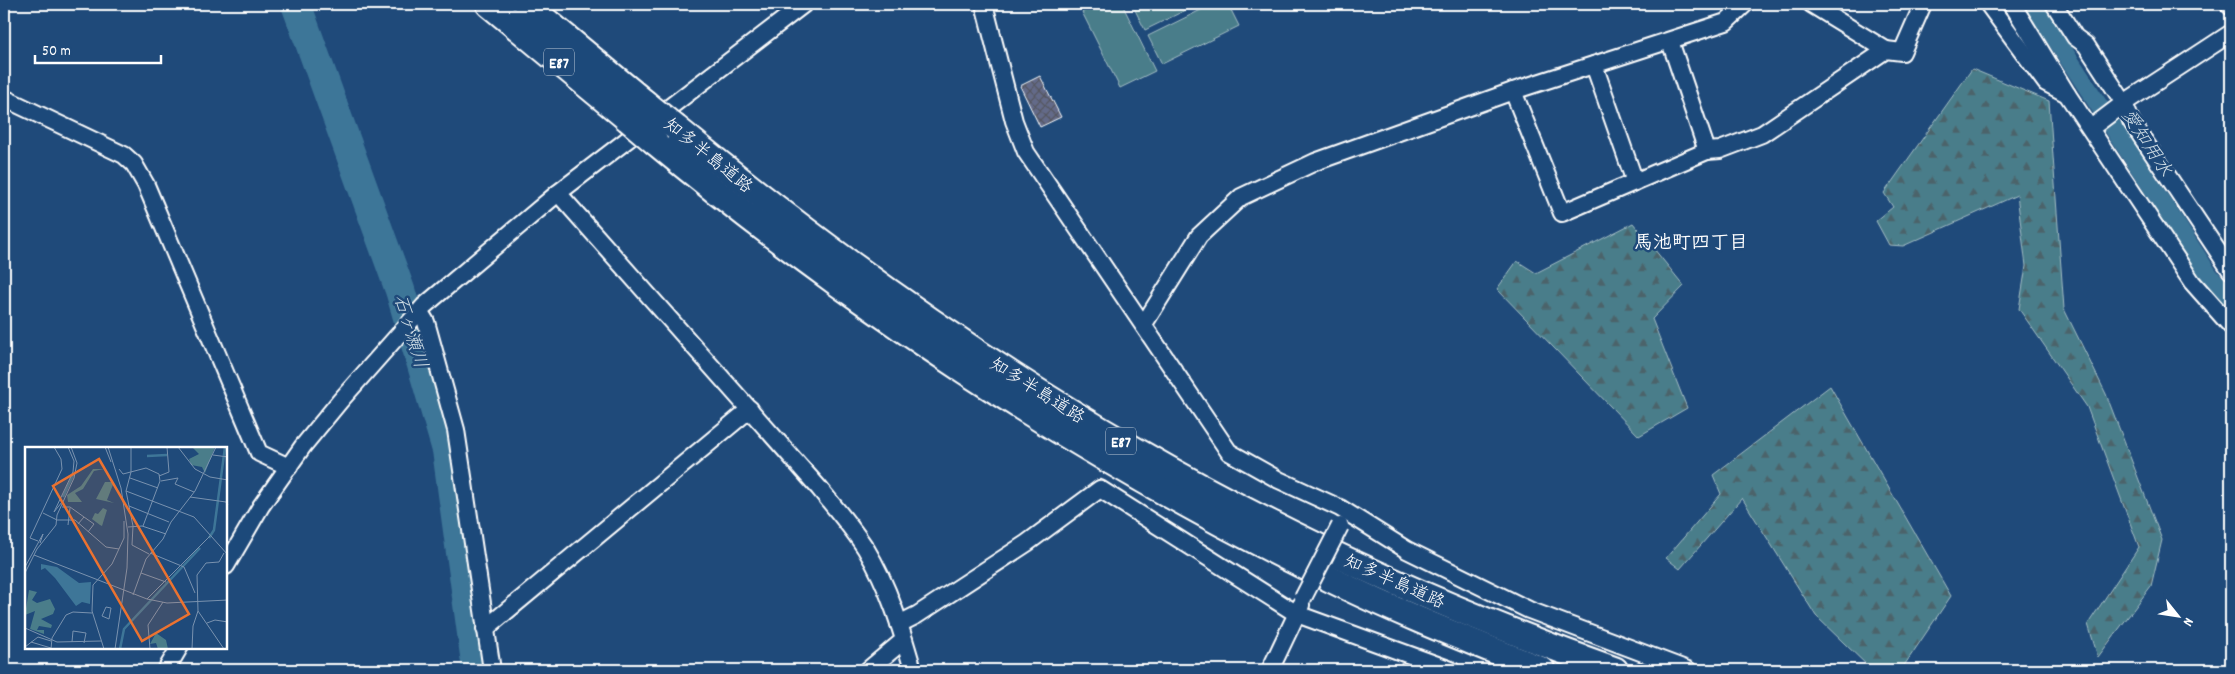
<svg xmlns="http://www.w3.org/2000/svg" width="2235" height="674" viewBox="0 0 2235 674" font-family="Dekko,'Klee One',sans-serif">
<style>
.forest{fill:url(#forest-firs);stroke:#a4bec4}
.pitch{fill:#4a7d8a;stroke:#a4bec4}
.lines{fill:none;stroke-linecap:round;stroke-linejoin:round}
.canal{stroke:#3e7698;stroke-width:18}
.river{stroke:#3e7698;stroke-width:30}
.building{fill:url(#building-cross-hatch);stroke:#fff}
.minor-casing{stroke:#fff;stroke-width:20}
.highway-casing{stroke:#fff;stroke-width:29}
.minor{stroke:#1f4a7a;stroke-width:16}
.highway{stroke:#1f4a7a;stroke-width:25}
.minor-bridge-casing{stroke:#fff;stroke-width:20;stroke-linecap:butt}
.highway-bridge-casing{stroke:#fff;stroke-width:29;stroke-linecap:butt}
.minor-bridge{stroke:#1f4a7a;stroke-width:16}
.highway-bridge{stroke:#1f4a7a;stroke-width:25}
.labels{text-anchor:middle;stroke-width:5;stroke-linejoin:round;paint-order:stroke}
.shield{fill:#1f4a7a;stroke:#bcc9d7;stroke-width:1}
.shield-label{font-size:16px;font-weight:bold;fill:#fff}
.street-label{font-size:18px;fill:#fff;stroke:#1f4a7a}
.water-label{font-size:19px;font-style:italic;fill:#cfdde5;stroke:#1f4a7a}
.neighbourhood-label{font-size:19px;font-weight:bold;fill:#fff;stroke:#1f4a7a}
.inset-river{fill:none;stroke:#3e7698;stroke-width:2.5}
.inset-road{fill:none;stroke:#7992af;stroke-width:1}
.view{fill:#eb7230;fill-opacity:0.15;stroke:#eb7230;stroke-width:2.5}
.inset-edge{fill:none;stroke:#fff;stroke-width:2.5}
</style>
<defs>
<pattern id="forest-firs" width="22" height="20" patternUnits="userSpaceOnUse" patternTransform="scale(1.25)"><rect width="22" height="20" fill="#4a7d8a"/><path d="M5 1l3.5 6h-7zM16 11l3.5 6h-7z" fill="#4b646b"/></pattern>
<pattern id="building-cross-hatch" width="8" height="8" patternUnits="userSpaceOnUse" patternTransform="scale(1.25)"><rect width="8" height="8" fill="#646b89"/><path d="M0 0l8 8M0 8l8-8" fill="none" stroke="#545761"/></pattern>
</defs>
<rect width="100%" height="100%" fill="#1f4a7a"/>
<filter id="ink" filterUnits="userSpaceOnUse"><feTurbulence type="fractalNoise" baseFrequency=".02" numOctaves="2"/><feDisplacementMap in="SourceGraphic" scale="10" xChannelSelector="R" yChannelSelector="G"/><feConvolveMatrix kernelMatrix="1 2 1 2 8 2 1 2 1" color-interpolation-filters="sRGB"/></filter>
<g filter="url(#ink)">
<g class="forest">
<polygon points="1972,69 2049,101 2064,309 2106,394 2162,540 2151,586 2098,657 2088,624 2139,547 2087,407 2019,309 2026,266 2017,195 1903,246 1889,245 1876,221 1893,207 1884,193"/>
<polygon points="1633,223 1684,286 1652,319 1687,408 1639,436 1497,289 1517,261 1536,273"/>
<polygon points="1830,386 1951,596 1901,670 1872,670 1816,616 1742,498 1680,569 1666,558 1721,494 1713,475"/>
</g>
<g class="pitch">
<polygon points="1100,4 1122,4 1155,71 1120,88 1082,12"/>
<polygon points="1132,4 1198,4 1145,30"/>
<polygon points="1213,4 1228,4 1239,26 1162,64 1148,36"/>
</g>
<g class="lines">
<polyline class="canal" points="2033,4 2209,275 2231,300"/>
<polyline class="river" points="296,4 400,290 447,450 477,670"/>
</g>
<polygon class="building" points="1040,76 1061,117 1040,127 1020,86"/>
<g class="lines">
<g class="minor-casing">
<g id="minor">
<polyline points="984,4 1014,121 1026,152 1229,452 1279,480 1340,508 1407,550 1529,610 1688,670"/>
<polyline points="1811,4 1886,50"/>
<polyline points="1988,4 2046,83 2067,94 2192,282 2231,326"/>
<polyline points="2012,4 2067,94"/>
<polyline points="2054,4 2075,37 2086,45 2124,103 2131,121 2231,271"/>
<polyline points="2229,4 2231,7"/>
<polyline points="1594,65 1635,182"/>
<polyline points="1513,91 1562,213 1707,151 1670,41"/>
<polyline points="4,98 124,155 134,164 146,185 259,453 289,467"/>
<polyline points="2091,128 2124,103 2231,33"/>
<polyline points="1707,151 1720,150 1762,134 1886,50 1902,52 1923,4"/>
<path d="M558,193L819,488C835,508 852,527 866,549C889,587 901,628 913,670"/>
<polyline points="420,312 426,322 456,430 492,670"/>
<polyline points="1144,324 1199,236 1241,197 1315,162 1513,91 1726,22 1745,4"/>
<polyline points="226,566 261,506 303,446 340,401 424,306 558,193 804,4"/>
<polyline points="899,624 917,615 1027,543 1100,489 1297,614 1451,670"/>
<polyline points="485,629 750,409"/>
<polyline points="166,670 179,648"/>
<polyline points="868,670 904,640"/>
<polyline points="1270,670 1301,605"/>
</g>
</g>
<g class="highway-casing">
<g id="highway">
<polyline points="489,4 628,119"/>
<polyline points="526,4 644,102"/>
<path d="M676,128C821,247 974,358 1137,451C1289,539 1450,611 1615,670"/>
<path d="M655,142C866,317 1090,462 1336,582C1403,615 1473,642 1542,670"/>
</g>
</g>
<use href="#minor" class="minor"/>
<use href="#highway" class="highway"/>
<g class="minor-bridge-casing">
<polyline id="minor-bridge" points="1303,598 1340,526"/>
</g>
<g class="highway-bridge-casing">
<g id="highway-bridge">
<polyline points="644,102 676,128"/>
<polyline points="628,119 655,142"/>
</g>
</g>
<use href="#minor-bridge" class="minor-bridge"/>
<use href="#highway-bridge" class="highway-bridge"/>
</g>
</g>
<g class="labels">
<g class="shield">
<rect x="544" y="48.5" width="30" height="27" rx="4"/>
<rect x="1106" y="427.5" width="30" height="27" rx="4"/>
</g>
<g class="shield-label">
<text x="559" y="68">E87</text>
<text x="1121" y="447">E87</text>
</g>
<g class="street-label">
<text transform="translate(709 155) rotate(39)" y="6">知多半島道路</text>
<text transform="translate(1038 390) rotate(32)" y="6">知多半島道路</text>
<text transform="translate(1395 581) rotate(24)" y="6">知多半島道路</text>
</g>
<g class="water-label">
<text transform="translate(2148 142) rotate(57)" y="7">愛知用水</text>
<text transform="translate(412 331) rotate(73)" y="7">石ヶ瀬川</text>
</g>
<g class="neighbourhood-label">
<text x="1691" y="248">馬池町四丁目</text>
</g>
</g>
<g transform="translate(25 447)">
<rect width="202" height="202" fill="#1f4a7a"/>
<path d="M167,0H190L180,26L177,20L166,18L164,12L174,7ZM68,22H79L69,24L58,42L50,46L57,55H43L42,48L56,39ZM80,35H89L82,53L89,56L71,52ZM78,61L82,63L77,79L75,78L67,72L70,66L73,67ZM4,143L12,145L7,153L12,156L25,152L30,162L28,167L16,172L27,178L26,181L14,179L12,183H19V187L5,182L10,164L0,168ZM131,186L141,193L143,202H133L131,196L125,197Z" fill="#4a7d8a"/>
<path d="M16,117L32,120L54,136L66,135L65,157L57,155L51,159L30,131L20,121L16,123Z" fill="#3e7698"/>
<path class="inset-river" d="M122,9L142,8M38,50L49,26M184,91L189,83L200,0M95,202L99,182L175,101"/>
<path class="inset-road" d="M80,0L86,15M83,0L96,41L103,87L102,121L90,202M106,0V25L101,44L108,79L107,98L124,107M153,0L170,22L185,30L203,33M188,8L203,10M94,22L98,27L121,21L134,27L135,34L118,79M134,29L144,25L142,0M105,31L133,41M136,34L153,31L150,37L169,45M101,44L169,70L203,108M165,50L201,55L203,58M37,55L29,65L48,25L49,14L43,0M104,59L144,75M37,60H45L59,70M18,66L32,73H50L81,100L94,102M53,77L59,70L69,77L63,85M43,78L45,61M103,80L117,79L141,87M13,94L5,91L37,22L36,12L29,0M125,106L159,120L170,146M9,108L122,152L142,156L203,153M0,120L18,87L15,96M0,126L12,102L31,78L32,68L49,31L52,16L46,0M116,126L141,135M108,148L121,112L138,92L146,75L170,44L191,0M122,152L185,89M81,160L86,161L84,172L77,169ZM173,164L199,202M182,176L190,173L203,175M0,181L32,195L76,194M6,195L26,201M47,195L48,184L61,186L59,196M0,200L13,190L26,194M26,202L27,191L41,168L48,165L67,166M79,202L67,164L68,138L87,117L99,91V74M125,202L123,178L138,155M167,202L168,179L173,164L172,128L181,116L194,115L199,106"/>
<path class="view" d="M74,12L164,167L117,194L28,39Z"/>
<rect width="202" height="202" class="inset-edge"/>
</g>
<rect width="2235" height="674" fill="none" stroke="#1f4a7a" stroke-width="20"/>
<rect x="10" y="10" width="2215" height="654" fill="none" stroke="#fff" stroke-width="2" filter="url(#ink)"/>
<g transform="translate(2178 616) rotate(120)" stroke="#1f4a7a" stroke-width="4" paint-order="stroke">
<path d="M0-4L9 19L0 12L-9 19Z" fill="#ffffff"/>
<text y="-8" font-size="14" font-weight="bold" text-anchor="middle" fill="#ffffff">N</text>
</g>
<path d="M35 55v8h126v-8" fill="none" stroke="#ffffff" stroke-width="2.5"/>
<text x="42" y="55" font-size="15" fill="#ffffff" stroke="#1f4a7a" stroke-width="4" paint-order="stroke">50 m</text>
</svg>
